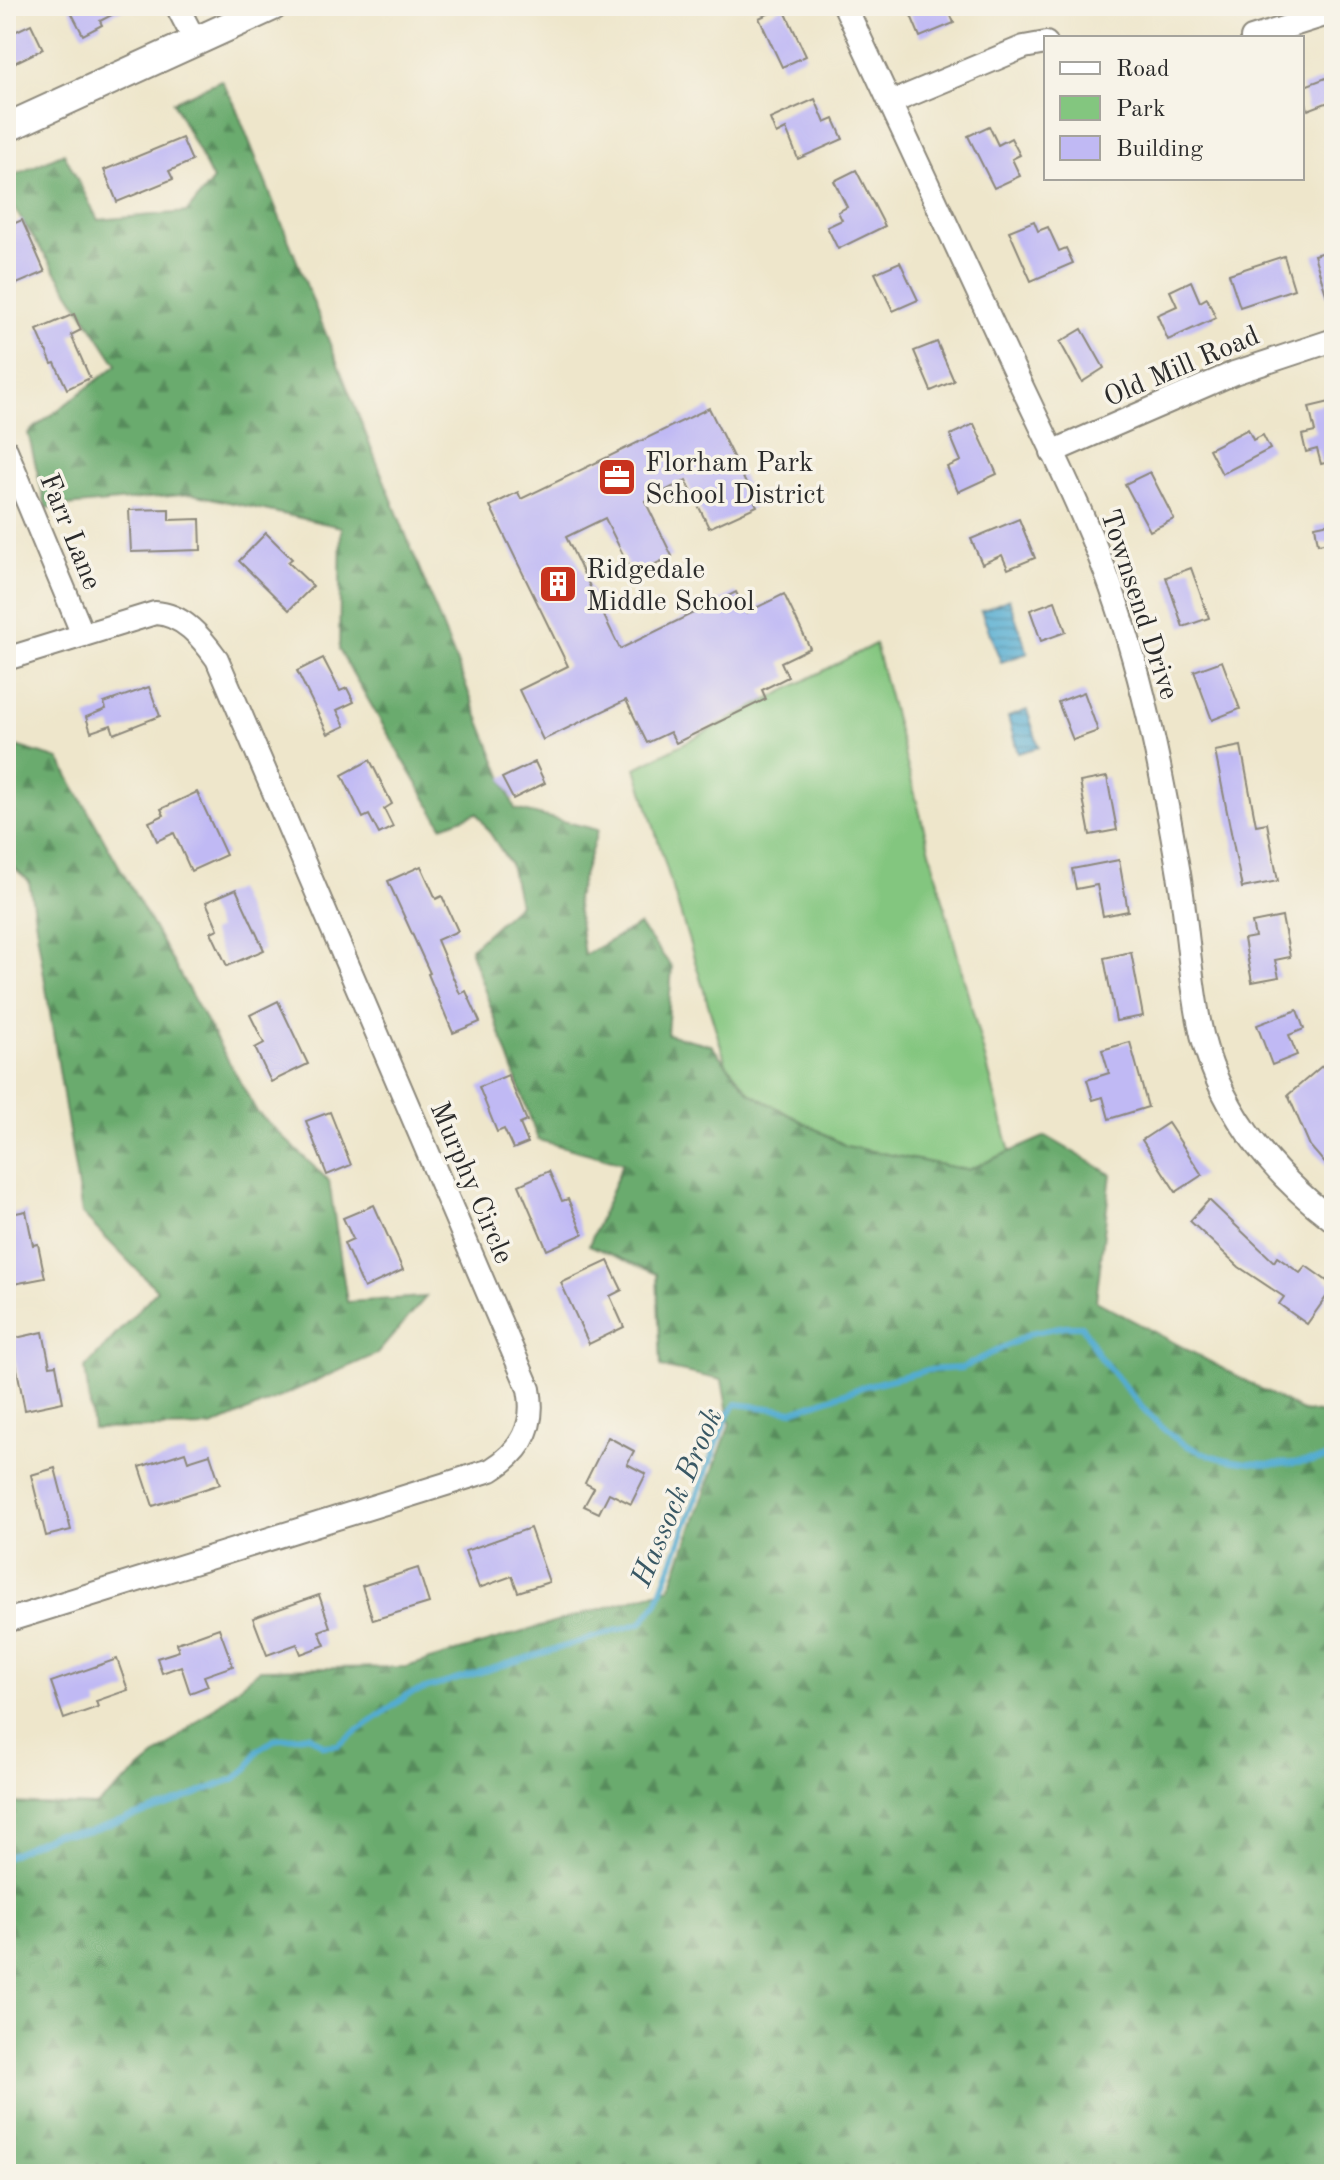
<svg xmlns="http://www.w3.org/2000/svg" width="1340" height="2180" viewBox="0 0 1340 2180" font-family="'Old Standard TT',serif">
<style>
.green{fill:#83c67f;stroke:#577855;stroke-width:2}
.forest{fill:url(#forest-firs);stroke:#4a6b4c;stroke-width:2}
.water{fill:url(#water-rules);stroke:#3f6c7e;stroke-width:2}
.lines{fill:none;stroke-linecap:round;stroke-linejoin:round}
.stream{stroke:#53acd1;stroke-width:6}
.building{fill:#c0b9f4}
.minor-casing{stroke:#8c887b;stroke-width:26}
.major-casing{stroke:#8c887b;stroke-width:32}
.minor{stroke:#fff;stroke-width:22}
.major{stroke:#fff;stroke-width:28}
.labels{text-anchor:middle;stroke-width:7;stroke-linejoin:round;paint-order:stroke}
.street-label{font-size:28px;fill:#2b2b2b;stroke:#f7f3e8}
.poi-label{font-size:28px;fill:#2b2b2b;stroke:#f7f3e8;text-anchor:start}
.water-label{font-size:30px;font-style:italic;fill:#395865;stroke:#f7f3e8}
</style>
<defs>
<pattern id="forest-firs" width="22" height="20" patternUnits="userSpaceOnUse" patternTransform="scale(2)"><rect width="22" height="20" fill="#6aab6e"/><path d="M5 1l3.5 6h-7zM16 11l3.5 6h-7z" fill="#578b5b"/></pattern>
<pattern id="water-rules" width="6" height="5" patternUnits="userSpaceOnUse" patternTransform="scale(2)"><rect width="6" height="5" fill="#53acd1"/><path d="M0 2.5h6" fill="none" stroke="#458caa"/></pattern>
</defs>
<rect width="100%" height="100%" fill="#f7f3e8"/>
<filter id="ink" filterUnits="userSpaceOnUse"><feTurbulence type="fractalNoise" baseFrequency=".0125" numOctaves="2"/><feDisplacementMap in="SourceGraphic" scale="16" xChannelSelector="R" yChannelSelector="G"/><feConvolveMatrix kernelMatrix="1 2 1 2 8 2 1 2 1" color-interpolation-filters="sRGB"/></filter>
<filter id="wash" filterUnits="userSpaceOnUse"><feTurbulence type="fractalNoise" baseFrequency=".006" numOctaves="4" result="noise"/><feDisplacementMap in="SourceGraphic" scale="32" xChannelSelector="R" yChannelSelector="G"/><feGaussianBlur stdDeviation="1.8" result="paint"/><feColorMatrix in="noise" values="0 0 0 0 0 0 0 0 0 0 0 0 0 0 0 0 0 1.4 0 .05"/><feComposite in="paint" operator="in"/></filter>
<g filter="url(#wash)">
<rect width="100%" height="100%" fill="#eee6cb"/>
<polygon class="green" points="875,644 1010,1152 968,1170 846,1146 750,1093 726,1063 636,768"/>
<g class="forest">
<polygon points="221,80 234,103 515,809 598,830 576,898 584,955 639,925 672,967 667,1034 711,1045 750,1093 846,1146 968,1170 1046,1136 1111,1174 1096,1301 1302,1411 1334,1415 1334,2174 6,2174 6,1803 96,1806 260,1669 406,1667 670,1588 730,1424 722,1380 661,1367 657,1274 589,1245 623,1163 538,1140 470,949 519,904 510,864 477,813 442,826 339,650 341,527 192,494 46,508 28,433 117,365 6,196 6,179 64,153 98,220 187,212 213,180 173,102"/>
<polygon points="6,743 59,759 257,1112 329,1181 347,1302 426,1297 377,1354 212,1427 93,1429 85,1368 157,1290 82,1214 29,881 6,860"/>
</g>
<g class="water">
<polygon points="1009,599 1028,653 1001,662 981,611"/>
<polygon points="1027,710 1039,747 1018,753 1008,717"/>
</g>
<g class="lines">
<path class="stream" d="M6,1857L54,1834L87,1832L166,1806L236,1778L248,1768L258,1750L274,1740L309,1735L324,1746L338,1745L409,1694L641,1623L657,1603L727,1416L736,1404L793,1411L865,1386L928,1370L962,1368L1034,1332L1065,1326H1081C1090,1336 1092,1347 1100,1357C1120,1381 1141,1409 1165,1430C1208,1469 1281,1469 1334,1457"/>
</g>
<g id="blocks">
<g class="building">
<polygon points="68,6 129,6 100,21 102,25 83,35"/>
<polygon points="907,6 947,6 954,23 920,37"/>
<polygon points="783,7 806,56 782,67 759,18"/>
<polygon points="31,24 43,49 6,67 6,36"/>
<polygon points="1334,75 1334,100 1308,110 1302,87"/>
<polygon points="815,99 825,123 834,119 843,139 798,159 786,129 776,134 770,119"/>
<polygon points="989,126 998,145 1011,138 1020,155 1012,159 1020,176 994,188 968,136"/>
<polygon points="182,138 192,161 169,171 173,179 117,202 104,170"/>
<polygon points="856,170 885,226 838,249 827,227 842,220 838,212 847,207 834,181"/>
<polygon points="22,220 45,272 12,286 6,272 6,227"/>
<polygon points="1034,221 1038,231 1048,227 1059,251 1066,248 1073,263 1031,281 1009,231"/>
<polygon points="1334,249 1334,307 1330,307 1314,255"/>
<polygon points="1284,256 1294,289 1240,307 1229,274"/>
<polygon points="900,262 918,300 893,311 875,273"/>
<polygon points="1191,281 1200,302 1207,298 1216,318 1168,340 1157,315 1177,306 1170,291"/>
<polygon points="74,314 81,330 71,335 90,378 67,389 55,363 52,364 37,330"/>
<polygon points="1082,329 1104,368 1082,382 1060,342"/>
<polygon points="937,342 954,381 931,391 914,351"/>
<polygon points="1334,401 1334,461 1321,464 1317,449 1306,452 1302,435 1315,432 1309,407"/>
<polygon points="709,408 757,506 709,528 686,480 645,501 672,556 633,575 605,518 566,537 620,649 736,592 746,613 784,594 810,648 781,662 788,677 762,690 766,699 676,743 670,732 647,743 626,700 543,740 519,690 568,666 490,506 518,492 521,499"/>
<polygon points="974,424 997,474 958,492 947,467 961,461 950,435"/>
<polygon points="1248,429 1253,440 1263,435 1270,449 1222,474 1209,449"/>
<polygon points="1150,472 1174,519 1150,531 1125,484"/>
<polygon points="169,509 169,520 200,519 201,550 131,552 129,510"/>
<polygon points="1019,519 1035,558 1008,569 1002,555 982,564 971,539"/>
<polygon points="1334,522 1334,541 1318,544 1315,526"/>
<polygon points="266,533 292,559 288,562 313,586 289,610 239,561"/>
<polygon points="1191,568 1209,618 1183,627 1166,577"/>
<polygon points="1055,601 1066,632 1041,641 1030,610"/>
<polygon points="323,658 340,691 347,688 354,702 337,710 345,726 328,734 297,671"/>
<polygon points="1222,661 1240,709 1212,720 1194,671"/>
<polygon points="149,687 160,716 114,734 111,725 91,732 86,717 106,709 104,703"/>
<polygon points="1084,692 1098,731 1073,740 1058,702"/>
<polygon points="1241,746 1256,825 1267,823 1278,881 1242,888 1215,751"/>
<polygon points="370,760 392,804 384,809 393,827 379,834 369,815 363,818 342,775"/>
<polygon points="535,762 545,783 513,799 502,778"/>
<polygon points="1107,777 1117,830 1090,835 1080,782"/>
<polygon points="197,792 226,855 191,871 174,833 157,841 149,822 164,815 161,809"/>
<polygon points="1119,860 1128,911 1103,916 1097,885 1076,889 1072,869"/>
<polygon points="421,866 436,899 442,896 458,931 437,940 460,994 466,991 480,1022 453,1033 428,974 430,973 388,881"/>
<polygon points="236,889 264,950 227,966 211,932 218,929 206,902"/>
<polygon points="1282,917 1290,957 1275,960 1279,977 1252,982 1244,939 1255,937 1252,923"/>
<polygon points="1131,952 1143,1016 1116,1021 1104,958"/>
<polygon points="278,1001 308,1064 271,1082 255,1048 264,1043 250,1015"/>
<polygon points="1297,1010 1304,1029 1289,1035 1297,1055 1272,1065 1257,1025"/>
<polygon points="1130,1042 1148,1107 1109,1119 1103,1097 1093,1100 1087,1080 1109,1073 1102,1050"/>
<polygon points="1324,1064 1334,1072 1334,1174 1310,1146 1288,1095"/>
<polygon points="508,1075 527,1121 520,1124 528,1143 513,1149 504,1129 497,1132 479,1087"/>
<polygon points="330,1112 351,1165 327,1175 306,1121"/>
<polygon points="1168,1123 1202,1175 1176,1192 1142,1140"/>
<polygon points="549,1171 562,1201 568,1199 583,1234 547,1250 519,1185"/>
<polygon points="1209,1200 1274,1262 1277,1257 1300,1273 1306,1266 1334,1286 1307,1324 1279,1304 1284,1297 1239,1267 1190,1221"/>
<polygon points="374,1205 403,1270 364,1288 344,1243 353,1239 343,1218"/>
<polygon points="26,1211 33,1245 38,1244 45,1278 8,1285 6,1215"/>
<polygon points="608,1261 622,1290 610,1296 624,1327 589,1344 561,1283"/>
<polygon points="43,1332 50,1366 56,1365 63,1402 25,1410 11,1339"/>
<polygon points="608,1437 634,1451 627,1464 646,1474 631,1504 609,1493 599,1513 584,1506 594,1488 585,1483"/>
<polygon points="185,1452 188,1461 210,1454 220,1484 153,1506 140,1467"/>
<polygon points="55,1468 71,1530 46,1536 31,1475"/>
<polygon points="530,1528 549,1582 518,1592 512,1576 479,1588 465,1551"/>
<polygon points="418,1568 429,1603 373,1620 362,1586"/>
<polygon points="319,1595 330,1627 319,1631 325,1645 301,1654 297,1644 267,1655 253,1618"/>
<polygon points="219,1628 233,1666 204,1676 208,1686 190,1693 181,1666 162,1673 157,1658 179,1651 177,1643"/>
<polygon points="117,1659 128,1690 96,1701 98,1707 64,1719 51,1682"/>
</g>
</g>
</g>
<g filter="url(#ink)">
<use href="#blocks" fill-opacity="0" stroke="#8c887b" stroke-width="2"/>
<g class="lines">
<g class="minor-casing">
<g id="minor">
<polyline points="177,6 195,41"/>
<path d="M845,6C900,123 954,240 1008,357C1041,428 1077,498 1105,571C1141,666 1161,768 1178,868C1187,919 1189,970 1199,1021C1215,1104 1268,1171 1334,1221"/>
<polyline points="1252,38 1334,12"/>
<polyline points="890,103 1024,47 1046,43"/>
<polyline points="6,450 83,635"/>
<polyline points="1052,452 1234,373 1334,340"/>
<path d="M6,659L155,613C183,614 202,638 217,659L529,1389C536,1425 522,1451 491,1470L6,1621"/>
</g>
</g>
<g class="major-casing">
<polyline id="major" points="6,128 273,6"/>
</g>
<use href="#minor" class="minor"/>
<use href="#major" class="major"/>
</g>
</g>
<defs>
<g id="office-square" transform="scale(2)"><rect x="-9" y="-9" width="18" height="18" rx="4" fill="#c8321e" stroke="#f7f3e8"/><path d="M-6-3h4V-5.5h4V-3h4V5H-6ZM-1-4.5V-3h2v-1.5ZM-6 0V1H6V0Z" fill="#fff"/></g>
<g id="building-square" transform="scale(2)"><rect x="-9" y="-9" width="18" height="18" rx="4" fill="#c8321e" stroke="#f7f3e8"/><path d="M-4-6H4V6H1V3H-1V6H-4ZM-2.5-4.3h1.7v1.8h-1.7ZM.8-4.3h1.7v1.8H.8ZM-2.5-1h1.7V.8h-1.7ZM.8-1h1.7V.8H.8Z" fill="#fff"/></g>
</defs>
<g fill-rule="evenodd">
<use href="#office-square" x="617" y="477"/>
<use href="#building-square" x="558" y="584"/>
</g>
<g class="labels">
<g class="street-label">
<text transform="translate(1181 365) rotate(-23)" y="10">Old Mill Road</text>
<text transform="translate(72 531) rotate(68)" y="10">Farr Lane</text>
<text transform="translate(1141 604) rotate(72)" y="10">Townsend Drive</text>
<text transform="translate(473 1182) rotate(67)" y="10">Murphy Circle</text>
</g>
<g class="poi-label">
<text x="645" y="471">Florham Park<tspan x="645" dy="32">School District</tspan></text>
<text x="586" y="578">Ridgedale<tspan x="586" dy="32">Middle School</tspan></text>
</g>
<g class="water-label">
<text transform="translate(676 1497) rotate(-67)" y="10">Hassock Brook</text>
</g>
</g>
<rect width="1340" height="2180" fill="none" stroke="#f7f3e8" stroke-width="32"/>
<rect x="1044" y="36" width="260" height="144" fill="#f7f3e8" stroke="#a5a39c" stroke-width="2"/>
<rect x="1060" y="62" width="40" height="12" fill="#ffffff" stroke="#a5a39c" stroke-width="2"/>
<text x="1116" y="76" font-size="24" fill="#2b2b2b">Road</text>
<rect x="1060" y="96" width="40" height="24" fill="#83c67f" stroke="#a5a39c" stroke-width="2"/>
<text x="1116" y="116" font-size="24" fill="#2b2b2b">Park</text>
<rect x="1060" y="136" width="40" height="24" fill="#c0b9f4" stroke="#a5a39c" stroke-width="2"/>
<text x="1116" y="156" font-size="24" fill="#2b2b2b">Building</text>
</svg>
